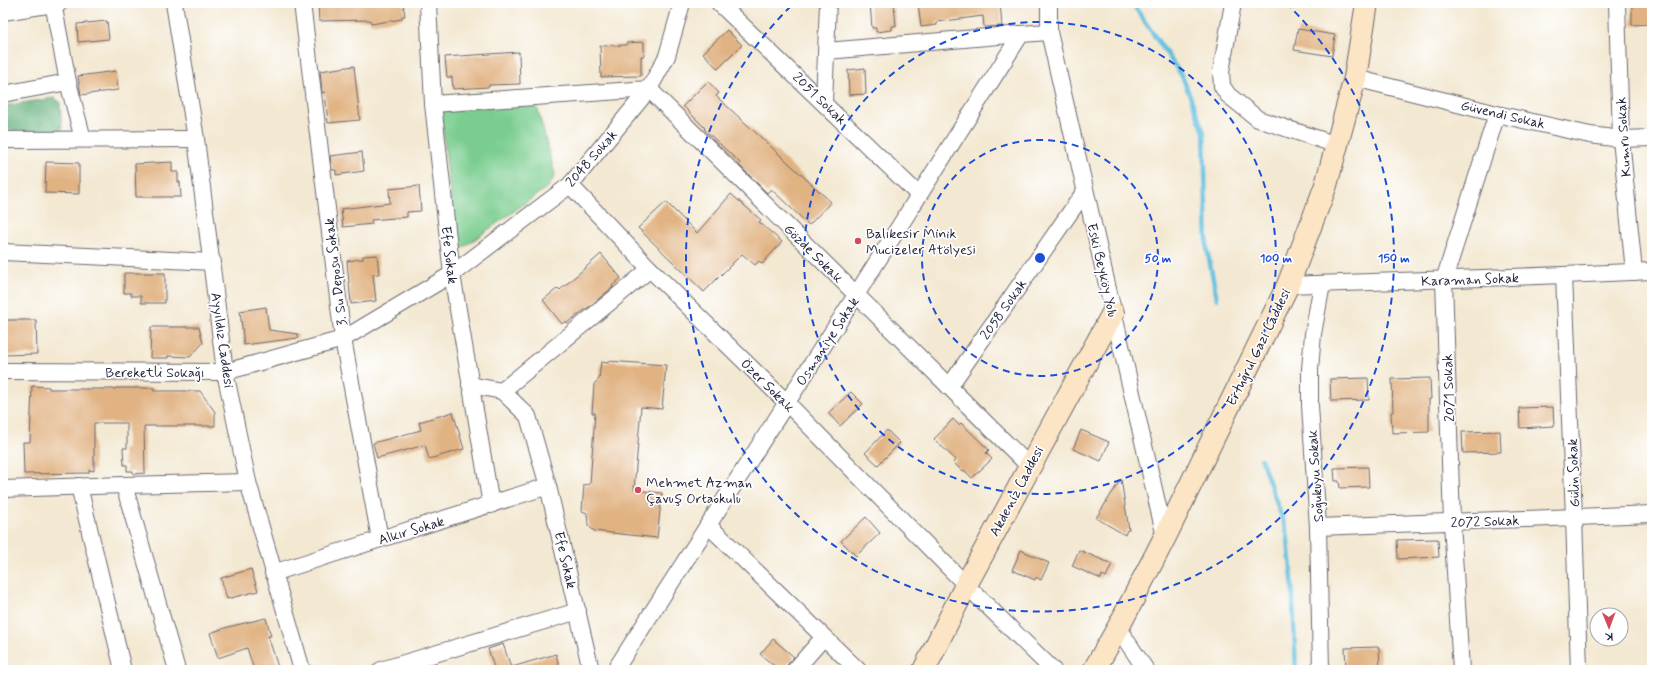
<svg xmlns="http://www.w3.org/2000/svg" width="1655" height="673" viewBox="0 0 1655 673" font-family="Mynerve,sans-serif">
<style>
.green{fill:#7acd8f;stroke:#4e7865}
.forest{fill:#63b07a;stroke:#42695a}
.lines{fill:none;stroke-linecap:round;stroke-linejoin:round}
.stream{stroke:#62c0e0;stroke-width:4.5}
.building{fill:#e1b383}
.minor-casing{stroke:#6b6770;stroke-width:18}
.secondary-casing{stroke:#6b6770;stroke-width:24}
.minor{stroke:#fff;stroke-width:16}
.secondary{stroke:#fce5c4;stroke-width:22}
.ring{fill:none;stroke:#1d4ed8;stroke-width:2;stroke-dasharray:7 5}
.poi-dot{fill:#d1495b;stroke:#fff;stroke-width:1.5}
.labels{text-anchor:middle;stroke-width:3.5;stroke-linejoin:round;paint-order:stroke}
.street-label{font-size:14px;fill:#22223b;stroke:#fff}
.poi-label{font-size:14px;fill:#22223b;stroke:#fff;text-anchor:start}
.centre{fill:#1d4ed8;stroke:#fff;stroke-width:2}
.ring-label{font-size:12px;text-anchor:middle;font-weight:bold;fill:#1d4ed8;stroke:#fff;stroke-width:3.5;stroke-linejoin:round;paint-order:stroke}
</style>
<rect width="100%" height="100%" fill="#fff"/>
<filter id="ink" filterUnits="userSpaceOnUse"><feTurbulence type="fractalNoise" baseFrequency=".025" numOctaves="2"/><feDisplacementMap in="SourceGraphic" scale="8" xChannelSelector="R" yChannelSelector="G"/><feConvolveMatrix kernelMatrix="1 2 1 2 8 2 1 2 1" color-interpolation-filters="sRGB"/></filter>
<filter id="wash" filterUnits="userSpaceOnUse"><feTurbulence type="fractalNoise" baseFrequency=".012" numOctaves="4" result="noise"/><feDisplacementMap in="SourceGraphic" scale="16" xChannelSelector="R" yChannelSelector="G"/><feGaussianBlur stdDeviation="0.9" result="paint"/><feColorMatrix in="noise" values="0 0 0 0 0 0 0 0 0 0 0 0 0 0 0 0 0 1.4 0 .05"/><feComposite in="paint" operator="in"/></filter>
<g filter="url(#wash)">
<rect width="100%" height="100%" fill="#f3e8d1"/>
<polygon class="green" points="533,104 538,110 555,175 549,186 461,249 456,245 441,113 447,109"/>
<polygon class="forest" points="54,98 60,102 62,130 59,132 3,130 3,106"/>
<g class="lines">
<g class="stream">
<polyline points="1132,3 1182,76 1204,132 1207,249 1217,299"/>
<polyline points="1261,459 1287,532 1292,578 1296,670"/>
</g>
</g>
<g id="blocks">
<g class="building">
<polygon points="318,3 403,3 405,16 402,16 402,19 371,24 370,20 319,21"/>
<polygon points="870,3 894,3 896,26 892,26 892,30 876,32 876,28 872,28"/>
<polygon points="918,3 1000,3 1002,26 984,27 983,16 937,22 937,25 921,27"/>
<polygon points="1632,3 1652,3 1652,24 1632,25"/>
<polygon points="107,21 109,39 78,42 77,24"/>
<polygon points="1298,29 1335,35 1332,56 1294,50"/>
<polygon points="727,30 742,45 718,69 703,53"/>
<polygon points="644,42 644,56 641,56 641,76 601,77 600,46 626,45 626,43"/>
<polygon points="519,52 520,84 489,85 489,87 453,89 452,77 447,77 445,57"/>
<polygon points="354,66 360,120 328,123 325,92 322,93 320,71"/>
<polygon points="865,68 866,94 849,95 848,70"/>
<polygon points="116,71 118,90 81,95 78,76"/>
<polygon points="708,81 719,93 716,96 831,202 809,225 771,189 767,193 739,165 740,163 704,129 705,128 683,106"/>
<polygon points="362,152 364,171 336,175 336,170 332,170 330,156"/>
<polygon points="46,162 79,163 79,194 45,193"/>
<polygon points="172,162 172,172 178,172 178,182 180,182 181,197 136,197 135,164"/>
<polygon points="419,186 421,211 407,212 407,217 371,220 372,224 343,227 341,209 390,203 389,189"/>
<polygon points="731,194 761,220 759,222 782,242 762,264 759,261 755,265 742,254 704,292 638,228 666,202 697,233"/>
<polygon points="601,254 621,278 612,286 613,287 590,306 567,323 565,321 562,324 543,300 558,288 560,290"/>
<polygon points="377,255 379,274 373,274 376,301 351,304 347,261 363,259 363,256"/>
<polygon points="124,273 165,273 165,303 141,303 141,296 131,296 131,293 124,293"/>
<polygon points="266,307 269,330 298,334 298,338 244,345 240,311"/>
<polygon points="3,320 36,320 37,354 3,355"/>
<polygon points="151,327 199,327 203,343 190,357 168,356 168,358 150,358"/>
<polygon points="608,361 666,365 662,409 641,407 634,490 662,493 657,538 594,531 588,525 587,513 582,511 584,485 590,484 595,413 592,413 594,384 599,379 601,362 608,363"/>
<polygon points="1368,378 1369,400 1331,401 1330,379"/>
<polygon points="1430,378 1431,399 1429,399 1429,432 1392,433 1391,412 1393,412 1392,379"/>
<polygon points="32,386 49,387 49,389 115,389 115,388 154,388 154,391 200,391 215,412 215,426 144,426 145,473 133,474 133,471 127,471 127,465 124,465 123,448 127,448 127,423 94,423 94,471 89,470 89,473 24,474 23,442 30,442"/>
<polygon points="851,392 863,404 840,426 828,413"/>
<polygon points="1553,407 1554,426 1520,428 1519,408"/>
<polygon points="453,412 464,449 429,459 425,445 377,458 373,443 421,430 419,422"/>
<polygon points="953,419 959,425 961,423 989,450 986,453 992,459 972,478 964,470 962,471 953,462 956,460 934,439"/>
<polygon points="887,430 900,443 878,465 865,453"/>
<polygon points="1081,430 1109,442 1101,461 1073,449"/>
<polygon points="1500,431 1501,452 1463,453 1462,432"/>
<polygon points="1368,467 1369,487 1340,488 1339,481 1335,481 1334,468"/>
<polygon points="1121,479 1129,530 1127,530 1125,535 1096,518"/>
<polygon points="866,517 880,533 856,556 841,541"/>
<polygon points="1438,539 1439,557 1398,559 1397,540"/>
<polygon points="1021,550 1049,563 1041,580 1036,577 1035,580 1012,570"/>
<polygon points="1079,550 1112,564 1106,577 1102,575 1101,579 1072,566"/>
<polygon points="251,569 258,591 227,599 221,578"/>
<polygon points="266,618 271,636 268,636 279,670 254,670 247,648 218,658 210,633 228,627"/>
<polygon points="773,639 794,657 788,664 786,670 779,670 760,654"/>
<polygon points="503,644 512,670 495,670 488,649"/>
<polygon points="1379,647 1380,667 1346,668 1345,648"/>
<polygon points="556,654 560,670 513,670 512,667"/>
</g>
</g>
</g>
<g filter="url(#ink)">
<use href="#blocks" fill-opacity="0" stroke="#6b6770" stroke-width="1"/>
<g class="lines">
<g class="minor-casing">
<g id="minor">
<polyline points="53,3 68,82 83,139"/>
<polyline points="174,3 196,139 225,372 248,482 302,670"/>
<polyline points="302,3 343,339 380,539"/>
<polyline points="428,3 433,104 452,274 491,505"/>
<polyline points="719,3 919,195"/>
<polyline points="1049,3 1049,32 1165,537"/>
<polyline points="1233,3 1221,72 1222,86 1228,95 1258,119 1337,145"/>
<polyline points="1617,3 1621,139 1634,272"/>
<polyline points="3,12 60,3"/>
<polyline points="827,51 1021,34"/>
<polyline points="1355,78 1497,114 1590,135 1621,139 1652,138"/>
<polyline points="3,94 68,82"/>
<polyline points="824,103 828,3"/>
<polyline points="433,104 649,89 1029,466"/>
<polyline points="3,140 196,139"/>
<polyline points="570,185 650,269 786,402 966,585 1053,670"/>
<polyline points="3,252 213,262"/>
<polyline points="1564,275 1574,517 1579,670"/>
<polyline points="1288,285 1564,275 1652,271"/>
<polyline points="3,371 225,372 343,339 452,274 570,185 649,89 667,56 682,3"/>
<polyline points="470,385 502,391 650,269"/>
<polyline points="949,387 1085,191"/>
<polyline points="502,391 528,416 548,486 591,670"/>
<polyline points="79,486 123,670"/>
<polyline points="3,489 124,485"/>
<polyline points="708,525 858,670"/>
<polyline points="1318,527 1652,514"/>
<polyline points="273,573 548,486"/>
<polyline points="1118,628 1146,670"/>
<polyline points="177,670 124,485 248,482"/>
<polyline points="381,670 578,611"/>
<polyline points="615,670 856,295 1021,34 1049,32"/>
<polyline points="795,670 823,638"/>
<polyline points="1321,670 1318,527 1310,406 1310,369 1313,334 1322,284"/>
<polyline points="1461,670 1452,522 1444,280 1497,114"/>
</g>
</g>
<g class="secondary-casing">
<g id="secondary">
<polyline points="924,670 966,585 1113,313"/>
<polyline points="1094,670 1118,628 1165,537 1288,285 1326,185 1355,78 1367,3"/>
</g>
</g>
<use href="#minor" class="minor"/>
<use href="#secondary" class="secondary"/>
</g>
</g>
<g class="ring">
<circle cx="1040" cy="258" r="118"/>
<circle cx="1040" cy="258" r="236"/>
<path d="M1286 3A354 354 0 1 1 794 3"/>
</g>
<g class="poi-dot">
<circle cx="858" cy="241" r="4"/>
<circle cx="638" cy="490" r="4"/>
</g>
<g class="labels">
<g class="street-label">
<text transform="translate(820 98) rotate(44)" y="5">2051 Sokak</text>
<text transform="translate(1503 114) rotate(13)" y="5">Güvendi Sokak</text>
<text transform="translate(1623 137) rotate(-94)" y="5">Kumru Sokak</text>
<text transform="translate(591 158) rotate(-49)" y="5">2048 Sokak</text>
<text transform="translate(814 253) rotate(45)" y="5">Gözde Sokak</text>
<text transform="translate(450 255) rotate(83)" y="5">Efe Sokak</text>
<text transform="translate(1103 270) rotate(77)" y="5">Eski Beyköy Yolu</text>
<text transform="translate(335 272) rotate(-97)" y="5">3. Su Deposu Sokak</text>
<text transform="translate(1470 279) rotate(-2)" y="5">Karaman Sokak</text>
<text transform="translate(1003 309) rotate(-55)" y="5">2058 Sokak</text>
<text transform="translate(223 340) rotate(82)" y="5">Ayyıldız Caddesi</text>
<text transform="translate(827 341) rotate(-57)" y="5">Osmaniye Sokak</text>
<text transform="translate(1258 347) rotate(-64)" y="5">Ertuğrul Gazi Caddesi</text>
<text x="155" y="377">Bereketli Sokağı</text>
<text transform="translate(768 385) rotate(45)" y="5">Özer Sokak</text>
<text transform="translate(1448 388) rotate(-92)" y="5">2071 Sokak</text>
<text transform="translate(1573 473) rotate(-92)" y="5">Gülin Sokak</text>
<text transform="translate(1315 476) rotate(-94)" y="5">Soğukuyu Sokak</text>
<text transform="translate(1016 491) rotate(-62)" y="5">Akdeniz Caddesi</text>
<text transform="translate(1485 521) rotate(-2)" y="5">2072 Sokak</text>
<text transform="translate(411 530) rotate(-17)" y="5">Alkır Sokak</text>
<text transform="translate(566 560) rotate(77)" y="5">Efe Sokak</text>
</g>
<g class="poi-label">
<text x="866" y="238">Balıkesir Minik<tspan x="866" dy="16">Mucizeler Atölyesi</tspan></text>
<text x="646" y="487">Mehmet Azman<tspan x="646" dy="16">Çavuş Ortaokulu</tspan></text>
</g>
</g>
<circle cx="1040" cy="258" r="6" class="centre"/>
<g class="ring-label">
<text x="1158" y="262">50 m</text>
<text x="1276" y="262">100 m</text>
<text x="1394" y="262">150 m</text>
</g>
<rect width="1655" height="673" fill="none" stroke="#fff" stroke-width="16"/>
<g transform="translate(1609 627) rotate(179)"><circle r="19" fill="#ffffff" stroke="#a7a7b1"/>
<path d="M0-3L7 15L0 10L-7 15Z" fill="#d1495b"/>
<text y="-6" font-size="11" font-weight="bold" text-anchor="middle" fill="#22223b">K</text>
</g>
</svg>
